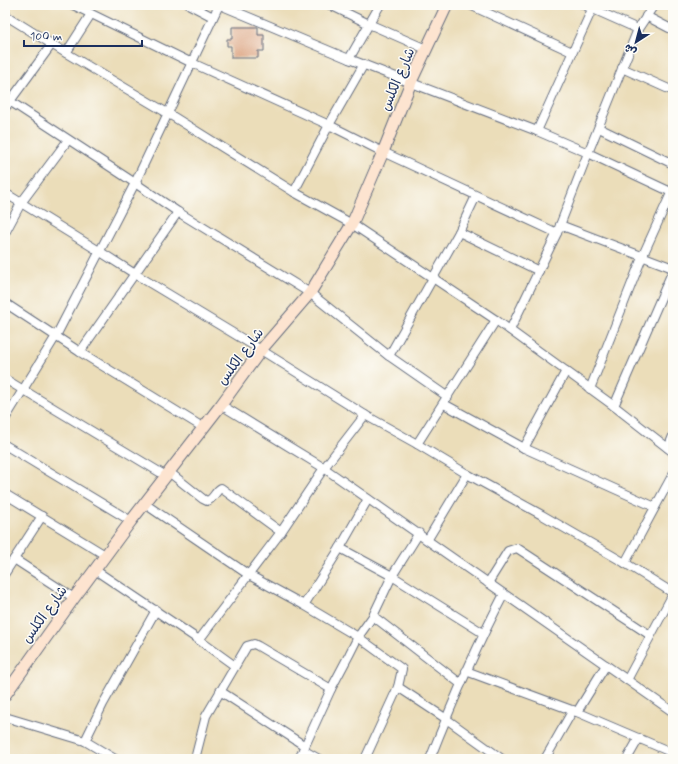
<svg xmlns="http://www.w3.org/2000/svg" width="678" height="764" viewBox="0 0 678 764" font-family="Mynerve,'Playpen Sans Arabic',sans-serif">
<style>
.building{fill:#d79771}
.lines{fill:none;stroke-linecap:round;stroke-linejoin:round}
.street-casing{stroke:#646c7e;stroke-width:10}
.secondary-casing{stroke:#646c7e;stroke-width:13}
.street{stroke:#fff;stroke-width:8}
.secondary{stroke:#fde4d0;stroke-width:11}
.labels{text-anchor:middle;stroke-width:3;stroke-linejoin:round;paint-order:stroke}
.street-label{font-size:14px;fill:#1b2f5e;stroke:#fdfcf7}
</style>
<rect width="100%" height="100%" fill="#fdfcf7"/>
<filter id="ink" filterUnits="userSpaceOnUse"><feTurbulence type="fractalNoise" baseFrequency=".025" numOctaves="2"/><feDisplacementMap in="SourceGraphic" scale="8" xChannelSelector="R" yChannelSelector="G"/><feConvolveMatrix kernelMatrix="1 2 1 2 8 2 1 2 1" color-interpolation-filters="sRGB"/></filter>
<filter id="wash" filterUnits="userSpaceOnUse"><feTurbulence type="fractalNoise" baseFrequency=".012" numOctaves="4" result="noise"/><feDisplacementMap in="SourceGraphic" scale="16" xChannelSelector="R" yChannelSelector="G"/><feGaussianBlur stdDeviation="0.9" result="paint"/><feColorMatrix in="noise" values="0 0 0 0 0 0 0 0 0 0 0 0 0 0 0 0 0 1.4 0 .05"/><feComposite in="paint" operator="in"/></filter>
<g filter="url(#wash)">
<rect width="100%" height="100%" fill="#ebddb9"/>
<g id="blocks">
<polygon class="building" points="232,27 258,27 258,35 264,35 264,51 258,51 258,58 231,58 231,46 227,46 227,39 232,39"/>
</g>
</g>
<g filter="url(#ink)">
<use href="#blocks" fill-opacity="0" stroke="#646c7e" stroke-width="1"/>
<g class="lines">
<g class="street-casing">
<g id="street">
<polyline points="73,5 192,63 329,125 383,152 557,233"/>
<polyline points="190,5 213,17"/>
<polyline points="220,5 349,59 537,131 588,153 671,192"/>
<polyline points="330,5 369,24 426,49"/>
<polyline points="470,5 572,52"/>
<polyline points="584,5 638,29"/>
<polyline points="5,15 66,53 169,114 294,192 352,224 496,320 614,406 673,452"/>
<polyline points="646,16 673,30"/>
<polyline points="66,53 91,14"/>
<polyline points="349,59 380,5"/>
<polyline points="622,68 673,91"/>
<polyline points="5,98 135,183 178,212 310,293 389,356 448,397"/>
<polyline points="5,108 52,44"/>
<polyline points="599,128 673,164"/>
<polyline points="537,131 594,5"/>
<polyline points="294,192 329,125 364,64"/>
<polyline points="5,193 99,251 135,274 261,350 365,415 417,444 467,474 542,515 625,563 673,593"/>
<polyline points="560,225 673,268"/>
<polyline points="459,232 539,271"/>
<polyline points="5,233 21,203 68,140"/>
<polyline points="5,303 80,352 204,428"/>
<polyline points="510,330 557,233 588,153 638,29 654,5"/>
<polyline points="80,352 178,212"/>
<polyline points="389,356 459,232 476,196"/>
<polyline points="5,379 166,476"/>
<polyline points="590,389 643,255 673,189"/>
<polyline points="444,404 524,448 655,507"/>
<polyline points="221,405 324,468 673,712"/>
<polyline points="614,406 673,270"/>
<polyline points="5,419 56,336 135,183 219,5"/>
<polyline points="417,444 496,320"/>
<polyline points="5,445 131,521"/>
<polyline points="524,448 566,371"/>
<polyline points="668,448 673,436"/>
<path d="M169,472L203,499L207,501C214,499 215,491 221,488L281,532"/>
<polyline points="5,494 105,555"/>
<polyline points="145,504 249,575 304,605 358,637 402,669 398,687 365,759"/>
<polyline points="428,539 467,474"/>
<polyline points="340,548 392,576 483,633"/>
<polyline points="14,559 74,598"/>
<polyline points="625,563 673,474"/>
<polyline points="95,570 199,640 235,666"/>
<polyline points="5,573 42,516"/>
<polyline points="488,583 508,551 517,548 650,635"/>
<polyline points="304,605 340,548 368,499"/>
<polyline points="373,616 461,684"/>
<polyline points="199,640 281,532 324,468 365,415"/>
<polyline points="466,671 577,712 673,753"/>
<polyline points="627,680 673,594"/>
<polyline points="398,687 445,718 502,759"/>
<polyline points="220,691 305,746"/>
<polyline points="577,712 606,665"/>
<polyline points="5,717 85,741 115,759"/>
<polyline points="85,741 103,704 156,610"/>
<polyline points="303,750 319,759"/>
<polyline points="195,759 206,716 247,646 254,644 258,646 331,689"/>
<polyline points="299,759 331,689 349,655 358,637 373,616 392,576 419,533"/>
<path d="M430,759C452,703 476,647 504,594"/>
<polyline points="545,759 573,710"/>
<polyline points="627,759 639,738"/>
</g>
</g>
<g class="secondary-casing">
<polyline id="secondary" points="5,695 74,598 131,521 221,405 261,350 310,293 352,224 383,152 411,82 447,5"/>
</g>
<use href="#street" class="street"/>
<use href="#secondary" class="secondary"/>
</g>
</g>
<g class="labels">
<g class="street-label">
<text transform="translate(397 79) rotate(-67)" y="5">شارع الكلس</text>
<text transform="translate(240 356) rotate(-53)" y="5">شارع الكلس</text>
<text transform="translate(44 614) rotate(-54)" y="5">شارع الكلس</text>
</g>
</g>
<rect width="678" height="764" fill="none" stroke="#fdfcf7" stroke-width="20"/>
<g transform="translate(636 42) rotate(216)" stroke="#fdfcf7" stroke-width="3" paint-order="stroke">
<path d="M0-3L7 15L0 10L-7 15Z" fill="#1b2f5e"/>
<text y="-6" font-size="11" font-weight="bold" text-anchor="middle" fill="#1b2f5e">ش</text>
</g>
<path d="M24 40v6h118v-6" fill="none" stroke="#1b2f5e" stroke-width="2"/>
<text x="30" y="40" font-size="12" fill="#1b2f5e" stroke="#fdfcf7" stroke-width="3" paint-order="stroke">100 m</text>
</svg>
